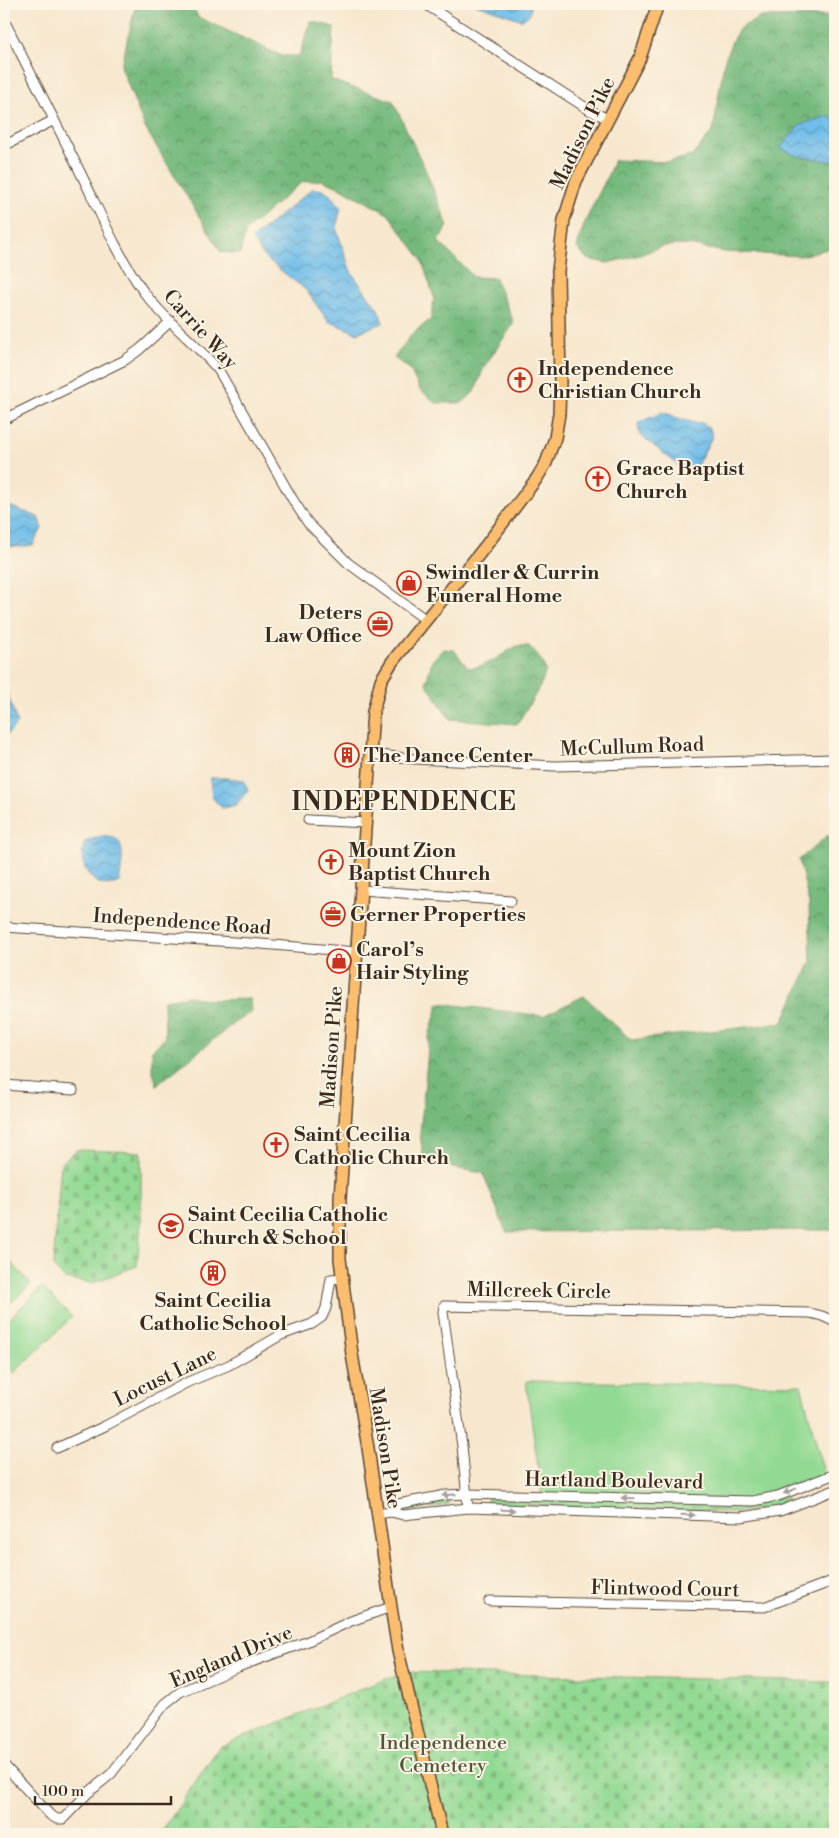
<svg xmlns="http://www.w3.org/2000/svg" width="839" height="1838" viewBox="0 0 839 1838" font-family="'Libre Bodoni',serif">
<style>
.grass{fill:url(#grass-tufts);stroke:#668258}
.forest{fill:url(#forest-crowns);stroke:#58724e}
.cemetery{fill:url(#cemetery-stones);stroke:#668258}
.green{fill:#92d993;stroke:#668258}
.water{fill:url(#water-waves);stroke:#557484}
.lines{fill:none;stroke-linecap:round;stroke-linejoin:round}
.minor-casing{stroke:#574638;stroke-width:11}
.major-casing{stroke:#574638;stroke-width:14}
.minor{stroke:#fff;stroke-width:9}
.major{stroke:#fbbd6e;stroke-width:11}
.oneway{fill:#a79f9a}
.labels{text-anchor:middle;stroke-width:4;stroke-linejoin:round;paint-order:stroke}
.street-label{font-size:20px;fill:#3b2a1e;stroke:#fcf5e5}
.poi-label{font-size:20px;font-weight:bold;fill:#3b2a1e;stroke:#fcf5e5;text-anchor:start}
.park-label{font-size:20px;fill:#51563b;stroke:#fcf5e5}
.district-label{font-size:25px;font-weight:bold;letter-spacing:1px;fill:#3b2a1e;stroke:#fcf5e5}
</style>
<defs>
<pattern id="grass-tufts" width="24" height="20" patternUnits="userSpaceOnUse" patternTransform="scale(1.25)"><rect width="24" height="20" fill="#92d993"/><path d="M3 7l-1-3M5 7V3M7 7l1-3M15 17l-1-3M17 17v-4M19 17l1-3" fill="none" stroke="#7fba7e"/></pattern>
<pattern id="forest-crowns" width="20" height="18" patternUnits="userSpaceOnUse" patternTransform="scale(1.25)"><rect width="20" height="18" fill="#75b97d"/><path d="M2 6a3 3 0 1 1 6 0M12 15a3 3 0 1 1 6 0" fill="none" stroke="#619766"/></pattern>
<pattern id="cemetery-stones" width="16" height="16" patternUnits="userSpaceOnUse" patternTransform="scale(1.25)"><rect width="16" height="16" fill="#92d993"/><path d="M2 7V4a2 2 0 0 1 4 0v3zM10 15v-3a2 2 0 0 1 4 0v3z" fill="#7fba7e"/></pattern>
<pattern id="water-waves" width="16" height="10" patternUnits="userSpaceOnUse" patternTransform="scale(1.25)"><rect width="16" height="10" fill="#6fbde9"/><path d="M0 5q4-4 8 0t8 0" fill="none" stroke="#5c9abc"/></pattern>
</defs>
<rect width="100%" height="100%" fill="#fcf5e5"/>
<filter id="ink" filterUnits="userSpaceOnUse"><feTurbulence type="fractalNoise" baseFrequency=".02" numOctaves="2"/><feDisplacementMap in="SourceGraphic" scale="10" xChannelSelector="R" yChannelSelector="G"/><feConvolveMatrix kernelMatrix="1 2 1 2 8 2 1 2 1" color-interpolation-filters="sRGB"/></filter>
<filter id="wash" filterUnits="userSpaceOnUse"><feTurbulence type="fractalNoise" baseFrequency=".0096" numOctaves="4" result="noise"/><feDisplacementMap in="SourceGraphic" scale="20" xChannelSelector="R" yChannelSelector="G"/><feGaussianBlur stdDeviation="1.12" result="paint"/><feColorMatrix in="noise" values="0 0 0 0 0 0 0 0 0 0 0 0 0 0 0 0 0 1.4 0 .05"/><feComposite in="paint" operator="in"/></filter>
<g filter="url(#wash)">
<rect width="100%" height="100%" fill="#f7e7ce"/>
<g class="grass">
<polygon points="786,1497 789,1501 787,1504 758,1510 738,1512 587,1508 486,1503 488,1498"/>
<polygon points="446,1498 449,1502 447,1505 407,1512 404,1509 404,1507"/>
</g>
<g class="forest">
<polygon points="136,4 192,4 198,17 282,56 299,56 311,21 334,27 331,80 393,101 425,169 448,226 438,241 474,277 495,278 514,323 484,367 475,391 462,403 436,403 420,390 410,369 394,358 412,334 431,319 434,297 421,258 388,214 341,188 322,180 302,182 246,230 240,254 221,252 144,126 121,66"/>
<path d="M823,16L835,17V244L827,249L801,256L725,252L688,245L663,246L640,255L607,263L587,259L577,248C583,217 603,191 614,160L668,162L692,156L713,131L724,62L732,41L740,28L761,17Z"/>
<path d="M517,646H529C535,653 543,660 545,669C547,680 524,712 517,724L450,719L426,683L432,661L443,649L454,650L468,668C487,668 501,654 517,646Z"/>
<polygon points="828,835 835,851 835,1230 506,1232 483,1173 424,1163 420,1134 427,1061 429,1036 439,1003 543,1016 584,996 631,1040 782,1023 811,962 809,903 799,860"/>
<polygon points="189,996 210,1000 250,999 251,1012 234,1023 157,1085 152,1069 152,1050 165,1038 164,1000"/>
</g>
<g class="cemetery">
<polygon points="77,1150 141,1152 141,1223 137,1266 92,1283 65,1279 53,1267 61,1163"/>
<polygon points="403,1672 835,1682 835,1834 160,1834 219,1747"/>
</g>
<g class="green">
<polygon points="4,1255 31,1284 4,1309"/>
<polygon points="42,1287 72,1317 14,1373 4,1362 4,1324"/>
<polygon points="526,1381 801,1385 825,1477 753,1501 542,1496"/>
</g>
<g class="water">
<path d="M476,4H531C531,12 530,15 522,20Z"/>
<polygon points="827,116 835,118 835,162 797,156 780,148 800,125"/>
<polygon points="312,189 325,190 341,207 336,228 351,272 378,309 383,323 357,333 328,321 306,290 264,257 252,239"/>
<polygon points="663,412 686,421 702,423 710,428 712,437 696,467 681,467 639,434 638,423"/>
<polygon points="4,504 38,517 42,528 33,545 22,547 4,546"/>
<polygon points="4,682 17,723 8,734 4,733"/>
<polygon points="210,778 226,778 243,780 248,790 236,805 222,808 212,797"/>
<path d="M101,836C105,837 112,837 116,839C126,845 121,872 119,882C94,894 75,864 85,842Z"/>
</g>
</g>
<g filter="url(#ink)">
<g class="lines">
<g class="minor-casing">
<g id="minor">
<polyline points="425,4 591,111 608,119"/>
<path d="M4,20C31,74 59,129 86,184C103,220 120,258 143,291C165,321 196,343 219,371L293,500L308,523L348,563L426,620"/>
<polyline points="4,146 54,120"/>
<polyline points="7,418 125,360 139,350 171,321"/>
<polyline points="371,754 414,759 555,766 835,759"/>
<polyline points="308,820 366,823"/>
<polyline points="362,890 511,901"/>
<polyline points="4,927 249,943 357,952"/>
<polyline points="4,1085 73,1090"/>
<polyline points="57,1448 105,1426 188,1382 229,1365 281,1335 312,1324 322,1317 326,1308 331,1279 342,1278"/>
<polyline points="468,1508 462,1446 443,1312 444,1306 810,1313 822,1316 835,1322"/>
<polyline points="391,1512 398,1504 446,1495 467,1494 753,1501 778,1496 835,1474"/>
<polyline points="377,1514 391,1512 403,1515 468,1508 741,1517 780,1511 835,1490"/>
<polyline points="489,1601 764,1607 835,1580"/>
<polyline points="4,1765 50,1815 57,1819 63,1819 88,1793 111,1774 165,1704 180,1692 238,1667 306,1642 351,1621 391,1607"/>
</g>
</g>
<g class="major-casing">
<polyline id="major" points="442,1834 398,1651 391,1607 368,1448 352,1354 340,1259 340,1198 373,712 381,680 392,662 484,548 537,478 546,463 555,438 559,414 560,383 558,271 564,220 576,181 640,58 658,4"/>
</g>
<use href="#minor" class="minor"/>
<use href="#major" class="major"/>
</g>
<defs><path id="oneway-solid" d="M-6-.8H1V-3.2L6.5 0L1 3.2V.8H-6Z" transform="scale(1.25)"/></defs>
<g class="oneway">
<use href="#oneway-solid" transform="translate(790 1491) rotate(159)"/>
<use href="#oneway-solid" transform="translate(449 1495) rotate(175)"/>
<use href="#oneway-solid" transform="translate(628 1498) rotate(-179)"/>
<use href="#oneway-solid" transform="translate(508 1510) rotate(2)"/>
<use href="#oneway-solid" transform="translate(688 1515) rotate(2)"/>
</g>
</g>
<defs>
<g id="church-ring" transform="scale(1.25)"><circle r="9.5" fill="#fcf5e5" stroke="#c8321e" stroke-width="1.5"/><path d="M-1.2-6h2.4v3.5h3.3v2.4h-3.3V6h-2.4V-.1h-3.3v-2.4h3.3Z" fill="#c8321e"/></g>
<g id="shop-ring" transform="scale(1.25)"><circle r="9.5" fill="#fcf5e5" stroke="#c8321e" stroke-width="1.5"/><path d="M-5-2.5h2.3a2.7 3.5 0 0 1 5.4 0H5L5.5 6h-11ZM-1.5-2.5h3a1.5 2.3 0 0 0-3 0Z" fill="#c8321e"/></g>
<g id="office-ring" transform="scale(1.25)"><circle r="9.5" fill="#fcf5e5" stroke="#c8321e" stroke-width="1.5"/><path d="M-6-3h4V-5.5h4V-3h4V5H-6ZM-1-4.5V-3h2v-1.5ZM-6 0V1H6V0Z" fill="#c8321e"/></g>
<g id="building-ring" transform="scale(1.25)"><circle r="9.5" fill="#fcf5e5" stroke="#c8321e" stroke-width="1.5"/><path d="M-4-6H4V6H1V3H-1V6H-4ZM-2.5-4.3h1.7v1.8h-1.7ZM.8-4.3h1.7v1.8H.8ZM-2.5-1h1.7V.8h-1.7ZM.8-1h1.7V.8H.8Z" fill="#c8321e"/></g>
<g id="school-ring" transform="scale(1.25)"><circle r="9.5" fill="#fcf5e5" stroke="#c8321e" stroke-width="1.5"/><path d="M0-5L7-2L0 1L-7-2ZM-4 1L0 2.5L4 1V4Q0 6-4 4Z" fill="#c8321e"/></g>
</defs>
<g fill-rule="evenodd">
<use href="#church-ring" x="520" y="380"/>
<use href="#church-ring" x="598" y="479"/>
<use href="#shop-ring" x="409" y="583"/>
<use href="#office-ring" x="380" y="624"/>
<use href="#building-ring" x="347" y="755"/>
<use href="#church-ring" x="331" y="862"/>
<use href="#office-ring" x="333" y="914"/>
<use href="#shop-ring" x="339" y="961"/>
<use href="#church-ring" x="276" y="1145"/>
<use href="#school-ring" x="171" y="1226"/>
<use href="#building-ring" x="213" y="1273"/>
</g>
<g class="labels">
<g class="street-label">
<text transform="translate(582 133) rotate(-64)" y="7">Madison Pike</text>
<text transform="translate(201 329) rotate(48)" y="7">Carrie Way</text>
<text transform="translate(632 746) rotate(-2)" y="7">McCullum Road</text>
<text transform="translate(182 921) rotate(4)" y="7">Independence Road</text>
<text transform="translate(331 1047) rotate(-86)" y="7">Madison Pike</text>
<text transform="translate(539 1290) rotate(1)" y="7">Millcreek Circle</text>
<text transform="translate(165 1376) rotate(-26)" y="7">Locust Lane</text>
<text transform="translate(386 1448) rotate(81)" y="7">Madison Pike</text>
<text transform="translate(614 1480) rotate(1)" y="7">Hartland Boulevard</text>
<text transform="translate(665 1588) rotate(1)" y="7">Flintwood Court</text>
<text transform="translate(231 1656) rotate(-23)" y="7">England Drive</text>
</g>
<g class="poi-label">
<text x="538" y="375">Independence<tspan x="538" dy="23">Christian Church</tspan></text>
<text x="616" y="475">Grace Baptist<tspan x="616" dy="23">Church</tspan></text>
<text x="426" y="579">Swindler &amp; Currin<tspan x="426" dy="23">Funeral Home</tspan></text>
<text x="362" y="619" text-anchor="end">Deters<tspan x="362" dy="23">Law Office</tspan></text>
<text x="364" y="762">The Dance Center</text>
<text x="348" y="857">Mount Zion<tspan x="348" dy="23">Baptist Church</tspan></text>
<text x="350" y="921">Gerner Properties</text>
<text x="356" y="956">Carol’s<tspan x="356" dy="23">Hair Styling</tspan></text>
<text x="294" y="1141">Saint Cecilia<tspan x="294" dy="23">Catholic Church</tspan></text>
<text x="188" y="1221">Saint Cecilia Catholic<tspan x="188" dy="23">Church &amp; School</tspan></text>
<text x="213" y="1307" text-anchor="middle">Saint Cecilia<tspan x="213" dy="23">Catholic School</tspan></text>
</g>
<g class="park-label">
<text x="443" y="1749">Independence<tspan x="443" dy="23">Cemetery</tspan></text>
</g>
<g class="district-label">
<text x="404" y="810">INDEPENDENCE</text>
</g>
</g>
<rect width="839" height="1838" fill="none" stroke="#fcf5e5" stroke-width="20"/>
<path d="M35 1796v8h136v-8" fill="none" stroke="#3b2a1e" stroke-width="2.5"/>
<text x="42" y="1796" font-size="15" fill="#3b2a1e" stroke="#fcf5e5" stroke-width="4" paint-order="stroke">100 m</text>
</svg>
